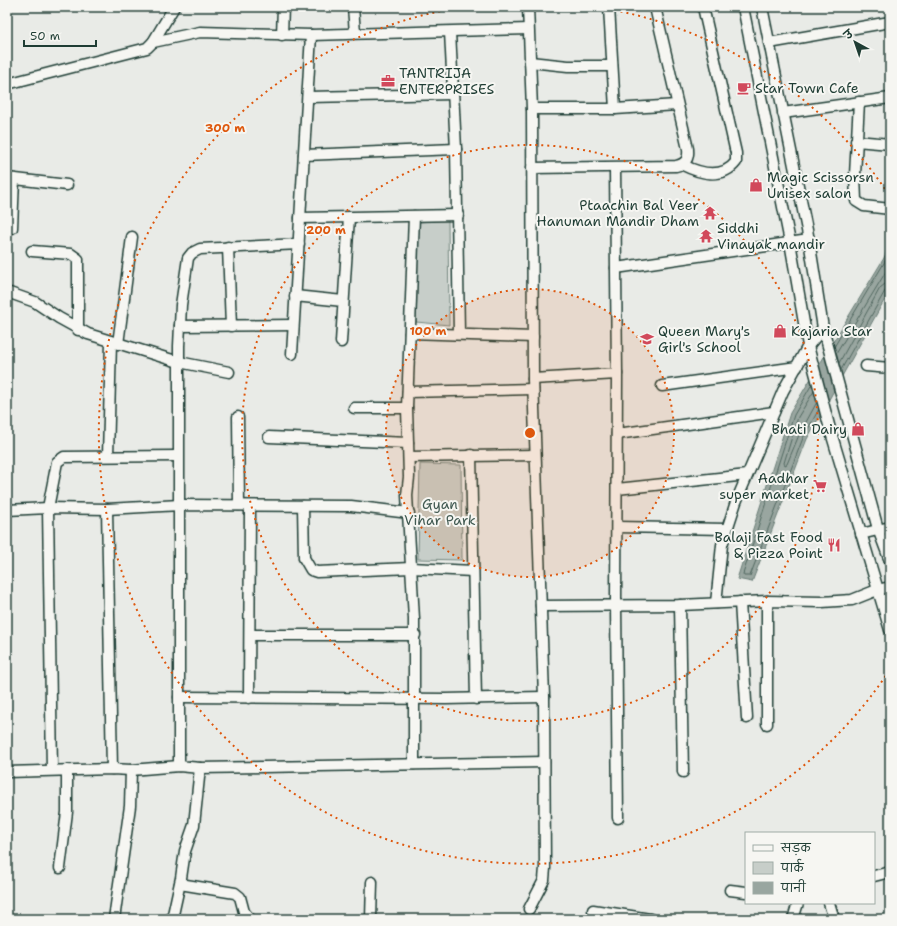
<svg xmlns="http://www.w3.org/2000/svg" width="897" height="926" viewBox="0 0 897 926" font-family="'Shantell Sans','Playpen Sans Deva',sans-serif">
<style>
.green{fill:#c7cec9;stroke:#73867e}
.water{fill:#99a6a0;stroke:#687c75}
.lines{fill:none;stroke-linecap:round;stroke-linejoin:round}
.shore{stroke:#50675f;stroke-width:1}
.minor-casing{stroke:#1f3d34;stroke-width:13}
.minor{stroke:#f6f6f2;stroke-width:10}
.ring{fill:none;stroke:#de580e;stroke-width:2;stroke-dasharray:2 4}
.labels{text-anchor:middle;stroke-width:4;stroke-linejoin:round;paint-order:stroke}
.poi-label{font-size:14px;fill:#1f3d34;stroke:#f6f6f2;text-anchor:start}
.park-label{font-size:14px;fill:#415a52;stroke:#f6f6f2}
.centre{fill:#de580e;stroke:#f6f6f2;stroke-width:2}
.ring-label{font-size:12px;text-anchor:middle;font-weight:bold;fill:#de580e;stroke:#f6f6f2;stroke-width:4;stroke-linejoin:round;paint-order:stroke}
</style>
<rect width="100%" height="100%" fill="#e9ebe7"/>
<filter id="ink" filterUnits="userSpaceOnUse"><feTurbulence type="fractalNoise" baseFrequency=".025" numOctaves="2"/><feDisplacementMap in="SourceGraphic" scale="8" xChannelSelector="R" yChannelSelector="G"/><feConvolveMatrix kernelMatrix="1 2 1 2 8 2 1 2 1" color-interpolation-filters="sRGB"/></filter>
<g filter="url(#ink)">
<g class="green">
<polygon points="448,220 449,325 416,322 418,222"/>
<polygon points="420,464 461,465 462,560 418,559"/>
</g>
<polygon class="water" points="890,243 890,290 807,439 752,582 737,579 790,413 884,258"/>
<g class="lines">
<g class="shore">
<polyline points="834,347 890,253"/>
<polyline points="836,354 890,265"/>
<polyline points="839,363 880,288 885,284 890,283"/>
<polyline points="841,370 885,291 890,288"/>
<polyline points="812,384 794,415 743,574 744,576 750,576 803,438 819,409"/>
<polyline points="814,391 798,417 784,463 785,465 787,464 799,435 817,402"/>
</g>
<g class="minor-casing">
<g id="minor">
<polyline points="353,7 355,33"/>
<polyline points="528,7 532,109 533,379 544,697 545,868 544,880 529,909"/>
<polyline points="609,7 615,109"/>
<polyline points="743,7 790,242 808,346 830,429 890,630"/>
<polyline points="762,7 809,240 823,328 878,529 890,561"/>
<polyline points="450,32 456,149 459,334"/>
<polyline points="282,35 283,7"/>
<polyline points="153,42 200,32 311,35 528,29"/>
<polyline points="769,43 890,22"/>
<polyline points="530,62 568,66 612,66"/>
<polyline points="7,84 147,48 153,42 174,7"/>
<polyline points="308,97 453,94"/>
<polyline points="859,102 855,175 856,201 864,206 890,209"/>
<polyline points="532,109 615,109 677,105"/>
<polyline points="783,113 890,98"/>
<polyline points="856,141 890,144"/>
<polyline points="304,155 456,149"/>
<path d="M683,165C699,173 722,180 736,162V153L703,7"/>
<path d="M532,168L676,166C686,164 689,159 688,149L655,7"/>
<polyline points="7,178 67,185"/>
<polyline points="300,218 458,215"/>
<polyline points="12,228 14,179"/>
<polyline points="228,247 231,326"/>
<polyline points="32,251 71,254 78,259 78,330"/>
<polyline points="616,268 809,240"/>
<polyline points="7,292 35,302 59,318 88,334 179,362 229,372"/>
<polyline points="295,296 343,301"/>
<polyline points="180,326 293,325"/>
<polyline points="410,333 533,337"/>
<polyline points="341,342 349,217"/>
<polyline points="118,344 132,237"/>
<polyline points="292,354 311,35"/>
<polyline points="866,366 890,368"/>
<polyline points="617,374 616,605 618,818"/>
<polyline points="533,379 617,374 615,168"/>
<polyline points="662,386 797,367"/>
<polyline points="408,392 533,389"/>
<polyline points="354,408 407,408"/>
<polyline points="238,417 239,505"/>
<polyline points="617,434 774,412"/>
<polyline points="269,437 408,443"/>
<polyline points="471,455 476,699"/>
<polyline points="108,456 111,342"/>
<polyline points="409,457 535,455"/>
<polyline points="617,489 747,475"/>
<polyline points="303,506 304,558 311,570 317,572 411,568 473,571"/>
<polyline points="107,509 112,769"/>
<polyline points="7,510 48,508 107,509 180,505 351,506 409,513"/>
<polyline points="617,527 726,529"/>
<polyline points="861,534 890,527"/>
<polyline points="740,602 747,718"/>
<polyline points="716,603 722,545 736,502 783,391 808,346 823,328"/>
<polyline points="680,605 683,772"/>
<polyline points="541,606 680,605 767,601 822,602 852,600 877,590 890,587"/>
<polyline points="250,635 415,635"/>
<polyline points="179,697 446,699 544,697"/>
<polyline points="249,698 250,506"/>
<polyline points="767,724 767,601"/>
<polyline points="414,764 414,619 407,495 409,477 407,408 414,216"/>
<polyline points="179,766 179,346 181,305 188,258 192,253 200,249 299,244"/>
<polyline points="52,770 48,508 57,462 64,457 178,456"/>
<polyline points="7,772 112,769 131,770 179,766 200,768 544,762"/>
<polyline points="60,868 67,812 67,770"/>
<polyline points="874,876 890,872"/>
<polyline points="180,884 235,893 240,897 244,912 250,919"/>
<polyline points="730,890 746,892"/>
<polyline points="829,903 834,919"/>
<polyline points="593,910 650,919"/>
<polyline points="114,919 130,806 131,770"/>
<polyline points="172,919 181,878 185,851 194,825 200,768"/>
<polyline points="371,919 372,882"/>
<polyline points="793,919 798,903"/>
</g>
</g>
<use href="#minor" class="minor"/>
</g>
</g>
<circle cx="530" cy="433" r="144" fill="#de580e" fill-opacity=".12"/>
<g class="ring">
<circle cx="530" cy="433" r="144"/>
<circle cx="530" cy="433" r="288"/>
<path d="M889 671A431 431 0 1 1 463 7M597 7A431 431 0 0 1 889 195"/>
</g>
<defs>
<g id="office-bare" transform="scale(1.08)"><path d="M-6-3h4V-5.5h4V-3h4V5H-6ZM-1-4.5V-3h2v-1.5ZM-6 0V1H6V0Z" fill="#d1495b" stroke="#f6f6f2" stroke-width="2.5" paint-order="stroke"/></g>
<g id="cafe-bare" transform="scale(1.08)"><path d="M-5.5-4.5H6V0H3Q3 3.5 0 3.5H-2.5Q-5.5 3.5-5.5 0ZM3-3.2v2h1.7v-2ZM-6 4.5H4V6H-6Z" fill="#d1495b" stroke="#f6f6f2" stroke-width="2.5" paint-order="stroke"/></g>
<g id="shop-bare" transform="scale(1.08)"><path d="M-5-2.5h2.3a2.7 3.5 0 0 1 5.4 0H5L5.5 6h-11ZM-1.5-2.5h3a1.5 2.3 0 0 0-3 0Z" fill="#d1495b" stroke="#f6f6f2" stroke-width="2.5" paint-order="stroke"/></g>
<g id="temple-bare" transform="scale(1.08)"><path d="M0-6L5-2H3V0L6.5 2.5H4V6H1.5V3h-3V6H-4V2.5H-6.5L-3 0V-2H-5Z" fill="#d1495b" stroke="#f6f6f2" stroke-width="2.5" paint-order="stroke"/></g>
<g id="school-bare" transform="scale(1.08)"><path d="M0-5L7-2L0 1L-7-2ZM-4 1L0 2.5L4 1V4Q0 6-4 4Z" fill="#d1495b" stroke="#f6f6f2" stroke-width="2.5" paint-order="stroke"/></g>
<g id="supermarket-bare" transform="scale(1.08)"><path d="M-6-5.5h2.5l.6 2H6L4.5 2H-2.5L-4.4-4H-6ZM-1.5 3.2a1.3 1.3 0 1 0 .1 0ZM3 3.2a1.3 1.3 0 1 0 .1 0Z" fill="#d1495b" stroke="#f6f6f2" stroke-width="2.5" paint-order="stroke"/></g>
<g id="restaurant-bare" transform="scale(1.08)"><path d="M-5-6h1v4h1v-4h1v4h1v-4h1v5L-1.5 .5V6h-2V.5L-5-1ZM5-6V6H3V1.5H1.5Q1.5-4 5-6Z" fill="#d1495b" stroke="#f6f6f2" stroke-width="2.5" paint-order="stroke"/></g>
</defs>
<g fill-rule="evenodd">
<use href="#office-bare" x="388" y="81"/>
<use href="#cafe-bare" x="744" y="88"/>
<use href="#shop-bare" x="756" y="185"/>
<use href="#temple-bare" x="710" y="213"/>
<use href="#temple-bare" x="706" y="236"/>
<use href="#shop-bare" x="780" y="331"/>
<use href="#school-bare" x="647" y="339"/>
<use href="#shop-bare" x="858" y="429"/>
<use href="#supermarket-bare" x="820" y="486"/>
<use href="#restaurant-bare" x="834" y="545"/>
</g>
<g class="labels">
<g class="poi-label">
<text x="399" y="78">TANTRIJA<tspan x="399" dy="16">ENTERPRISES</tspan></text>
<text x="755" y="93">Star Town Cafe</text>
<text x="767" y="182">Magic Scissorsn<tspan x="767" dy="16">Unisex salon</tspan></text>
<text x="699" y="210" text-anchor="end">Ptaachin Bal Veer<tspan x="699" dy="16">Hanuman Mandir Dham</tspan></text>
<text x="717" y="233">Siddhi<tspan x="717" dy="16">Vinayak mandir</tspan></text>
<text x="658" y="336">Queen Mary's<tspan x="658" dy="16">Girl's School</tspan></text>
<text x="791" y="336">Kajaria Star</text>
<text x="847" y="434" text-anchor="end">Bhati Dairy</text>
<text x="809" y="483" text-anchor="end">Aadhar<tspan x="809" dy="16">super market</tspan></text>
<text x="823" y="542" text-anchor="end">Balaji Fast Food<tspan x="823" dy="16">&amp; Pizza Point</tspan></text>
</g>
<g class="park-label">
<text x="440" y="509">Gyan<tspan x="440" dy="16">Vihar Park</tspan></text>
</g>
</g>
<circle cx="530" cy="433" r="6" class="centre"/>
<g class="ring-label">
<text x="225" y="132">300 m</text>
<text x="326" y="234">200 m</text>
<text x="428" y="335">100 m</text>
</g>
<rect width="897" height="926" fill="none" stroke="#f6f6f2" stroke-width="24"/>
<rect x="12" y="12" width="873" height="902" fill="none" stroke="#1f3d34" stroke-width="1.5" filter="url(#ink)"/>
<rect x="745" y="832" width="130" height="72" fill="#f6f6f2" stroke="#a0aca6"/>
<rect x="753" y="845" width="20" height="6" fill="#f6f6f2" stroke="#a0aca6"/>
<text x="781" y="852" font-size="12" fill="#1f3d34">सड़क</text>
<rect x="753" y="862" width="20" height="12" fill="#c7cec9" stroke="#a0aca6"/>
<text x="781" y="872" font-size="12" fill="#1f3d34">पार्क</text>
<rect x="753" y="882" width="20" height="12" fill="#99a6a0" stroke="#a0aca6"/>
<text x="781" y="892" font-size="12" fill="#1f3d34">पानी</text>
<g transform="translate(855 42) rotate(320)" stroke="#f6f6f2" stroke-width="3" paint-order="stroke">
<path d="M0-3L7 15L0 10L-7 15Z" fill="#1f3d34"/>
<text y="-6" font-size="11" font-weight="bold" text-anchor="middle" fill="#1f3d34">उ</text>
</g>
<path d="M24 40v6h72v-6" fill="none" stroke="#1f3d34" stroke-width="2"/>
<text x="30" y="40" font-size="12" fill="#1f3d34" stroke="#f6f6f2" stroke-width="3" paint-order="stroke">50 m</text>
</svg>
